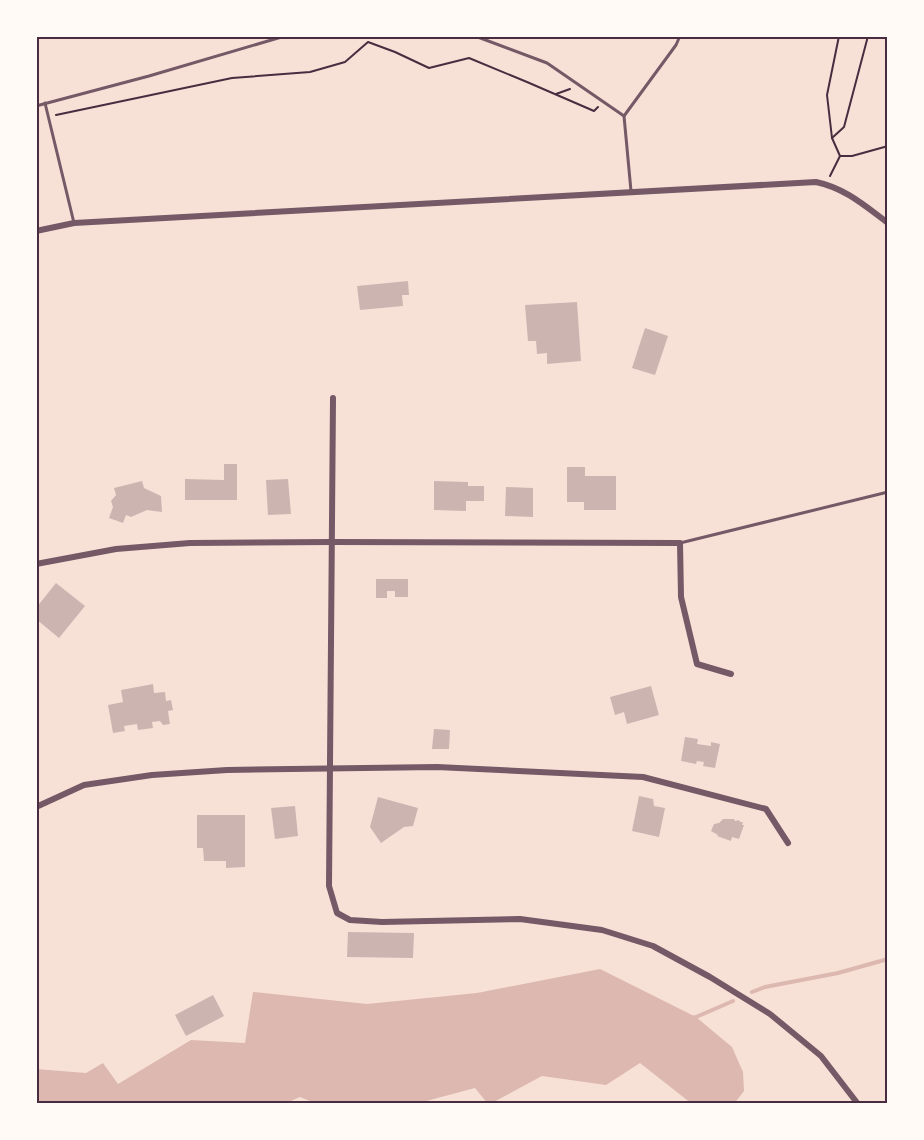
<svg xmlns="http://www.w3.org/2000/svg" width="924" height="1140" viewBox="0 0 924 1140" font-family="Roboto,sans-serif">
<style>
.water{fill:#dcb8b0}
.lines{fill:none;stroke-linecap:round;stroke-linejoin:round}
.stream{stroke:#dcb8b0;stroke-width:4}
.building{fill:#ccb4b1}
.path{stroke:#4a2c40;stroke-width:2}
.service{stroke:#755966;stroke-width:3}
.minor{stroke:#755966;stroke-width:6}
.neatline{fill:none;stroke:#4a2c40;stroke-width:2}
</style>
<rect width="100%" height="100%" fill="#f7e1d7"/>
<polygon class="water" points="600,969 696,1017 732,1047 743,1072 744,1091 734,1104 692,1104 640,1063 606,1085 542,1076 490,1104 488,1104 475,1088 415,1104 317,1104 300,1097 284,1104 36,1104 36,1069 86,1073 103,1063 118,1084 191,1040 245,1043 253,992 367,1004 477,993"/>
<g class="lines">
<g class="stream">
<polyline points="752,992 765,987 838,973 888,959"/>
<polyline points="692,1018 696,1017 733,1001"/>
</g>
</g>
<g class="building">
<polygon points="408,281 409,295 402,295 403,306 360,310 357,286"/>
<polygon points="577,302 581,361 547,364 547,353 537,354 536,341 528,341 525,305"/>
<polygon points="645,328 668,336 655,375 632,368"/>
<polygon points="224,464 237,464 237,500 185,500 185,479 224,480"/>
<polygon points="567,467 585,467 585,476 616,476 616,510 584,510 584,502 567,502"/>
<polygon points="288,479 291,514 268,515 266,480"/>
<polygon points="142,481 144,488 161,496 162,512 147,510 131,517 126,515 123,523 109,518 113,507 111,501 116,495 114,488"/>
<polygon points="434,481 468,482 468,486 484,486 484,501 466,501 466,511 434,510"/>
<polygon points="506,487 533,488 533,517 505,516"/>
<polygon points="376,579 408,579 408,597 395,597 395,591 387,591 387,598 376,598"/>
<polygon points="56,583 85,606 59,638 36,619 36,608"/>
<polygon points="153,684 154,693 165,692 166,701 171,700 173,710 168,711 170,724 163,725 160,721 152,722 153,728 138,730 137,724 124,726 125,731 113,733 108,705 123,702 121,690"/>
<polygon points="651,686 659,715 627,724 624,712 615,715 610,697"/>
<polygon points="434,729 450,730 449,749 432,749"/>
<polygon points="685,737 698,739 697,744 711,746 711,742 720,744 715,768 703,766 704,762 697,761 696,764 681,761"/>
<polygon points="639,796 653,799 654,806 665,808 659,837 632,831"/>
<polygon points="378,797 418,808 413,826 404,827 381,843 370,827"/>
<polygon points="295,806 298,836 275,839 271,808"/>
<polygon points="197,815 245,815 245,867 226,868 226,861 204,861 203,848 197,848"/>
<polygon points="723,819 734,819 735,821 739,820 740,822 743,822 742,825 744,825 739,839 732,837 731,841 717,836 718,835 711,831 714,824 719,823"/>
<polygon points="348,932 414,933 413,958 347,957"/>
<polygon points="213,995 224,1016 186,1036 175,1015"/>
</g>
<g class="lines">
<g class="path">
<polyline points="839,36 827,95 832,138 840,156"/>
<polyline points="556,94 570,89"/>
<polyline points="56,115 232,78 310,72 345,62 368,42 395,52 429,68 469,58 527,82 594,111 598,107"/>
<polyline points="832,138 844,127 868,36"/>
<polyline points="840,156 852,156 888,146"/>
<polyline points="830,176 840,156"/>
</g>
<g class="service">
<polyline points="475,36 547,63 624,116"/>
<polyline points="45,103 74,223"/>
<polyline points="36,106 149,76 285,36"/>
<polyline points="631,191 624,116 676,45 680,36"/>
<polyline points="680,543 888,492"/>
</g>
<g class="minor">
<path d="M36,231L74,223L816,182C845,188 865,206 888,223"/>
<polyline points="333,398 329,886 337,913 350,920 382,922 520,919 602,930 653,946 710,977 770,1014 821,1056 858,1104"/>
<polyline points="36,564 116,549 190,543 332,542 680,543 681,597 697,664 731,674"/>
<polyline points="36,807 84,785 152,775 227,770 437,767 643,777 766,809 788,843"/>
</g>
</g>
<rect width="924" height="1140" fill="none" stroke="#fffaf5" stroke-width="75"/>
<rect x="38" y="38" width="848" height="1064" class="neatline"/>
</svg>
